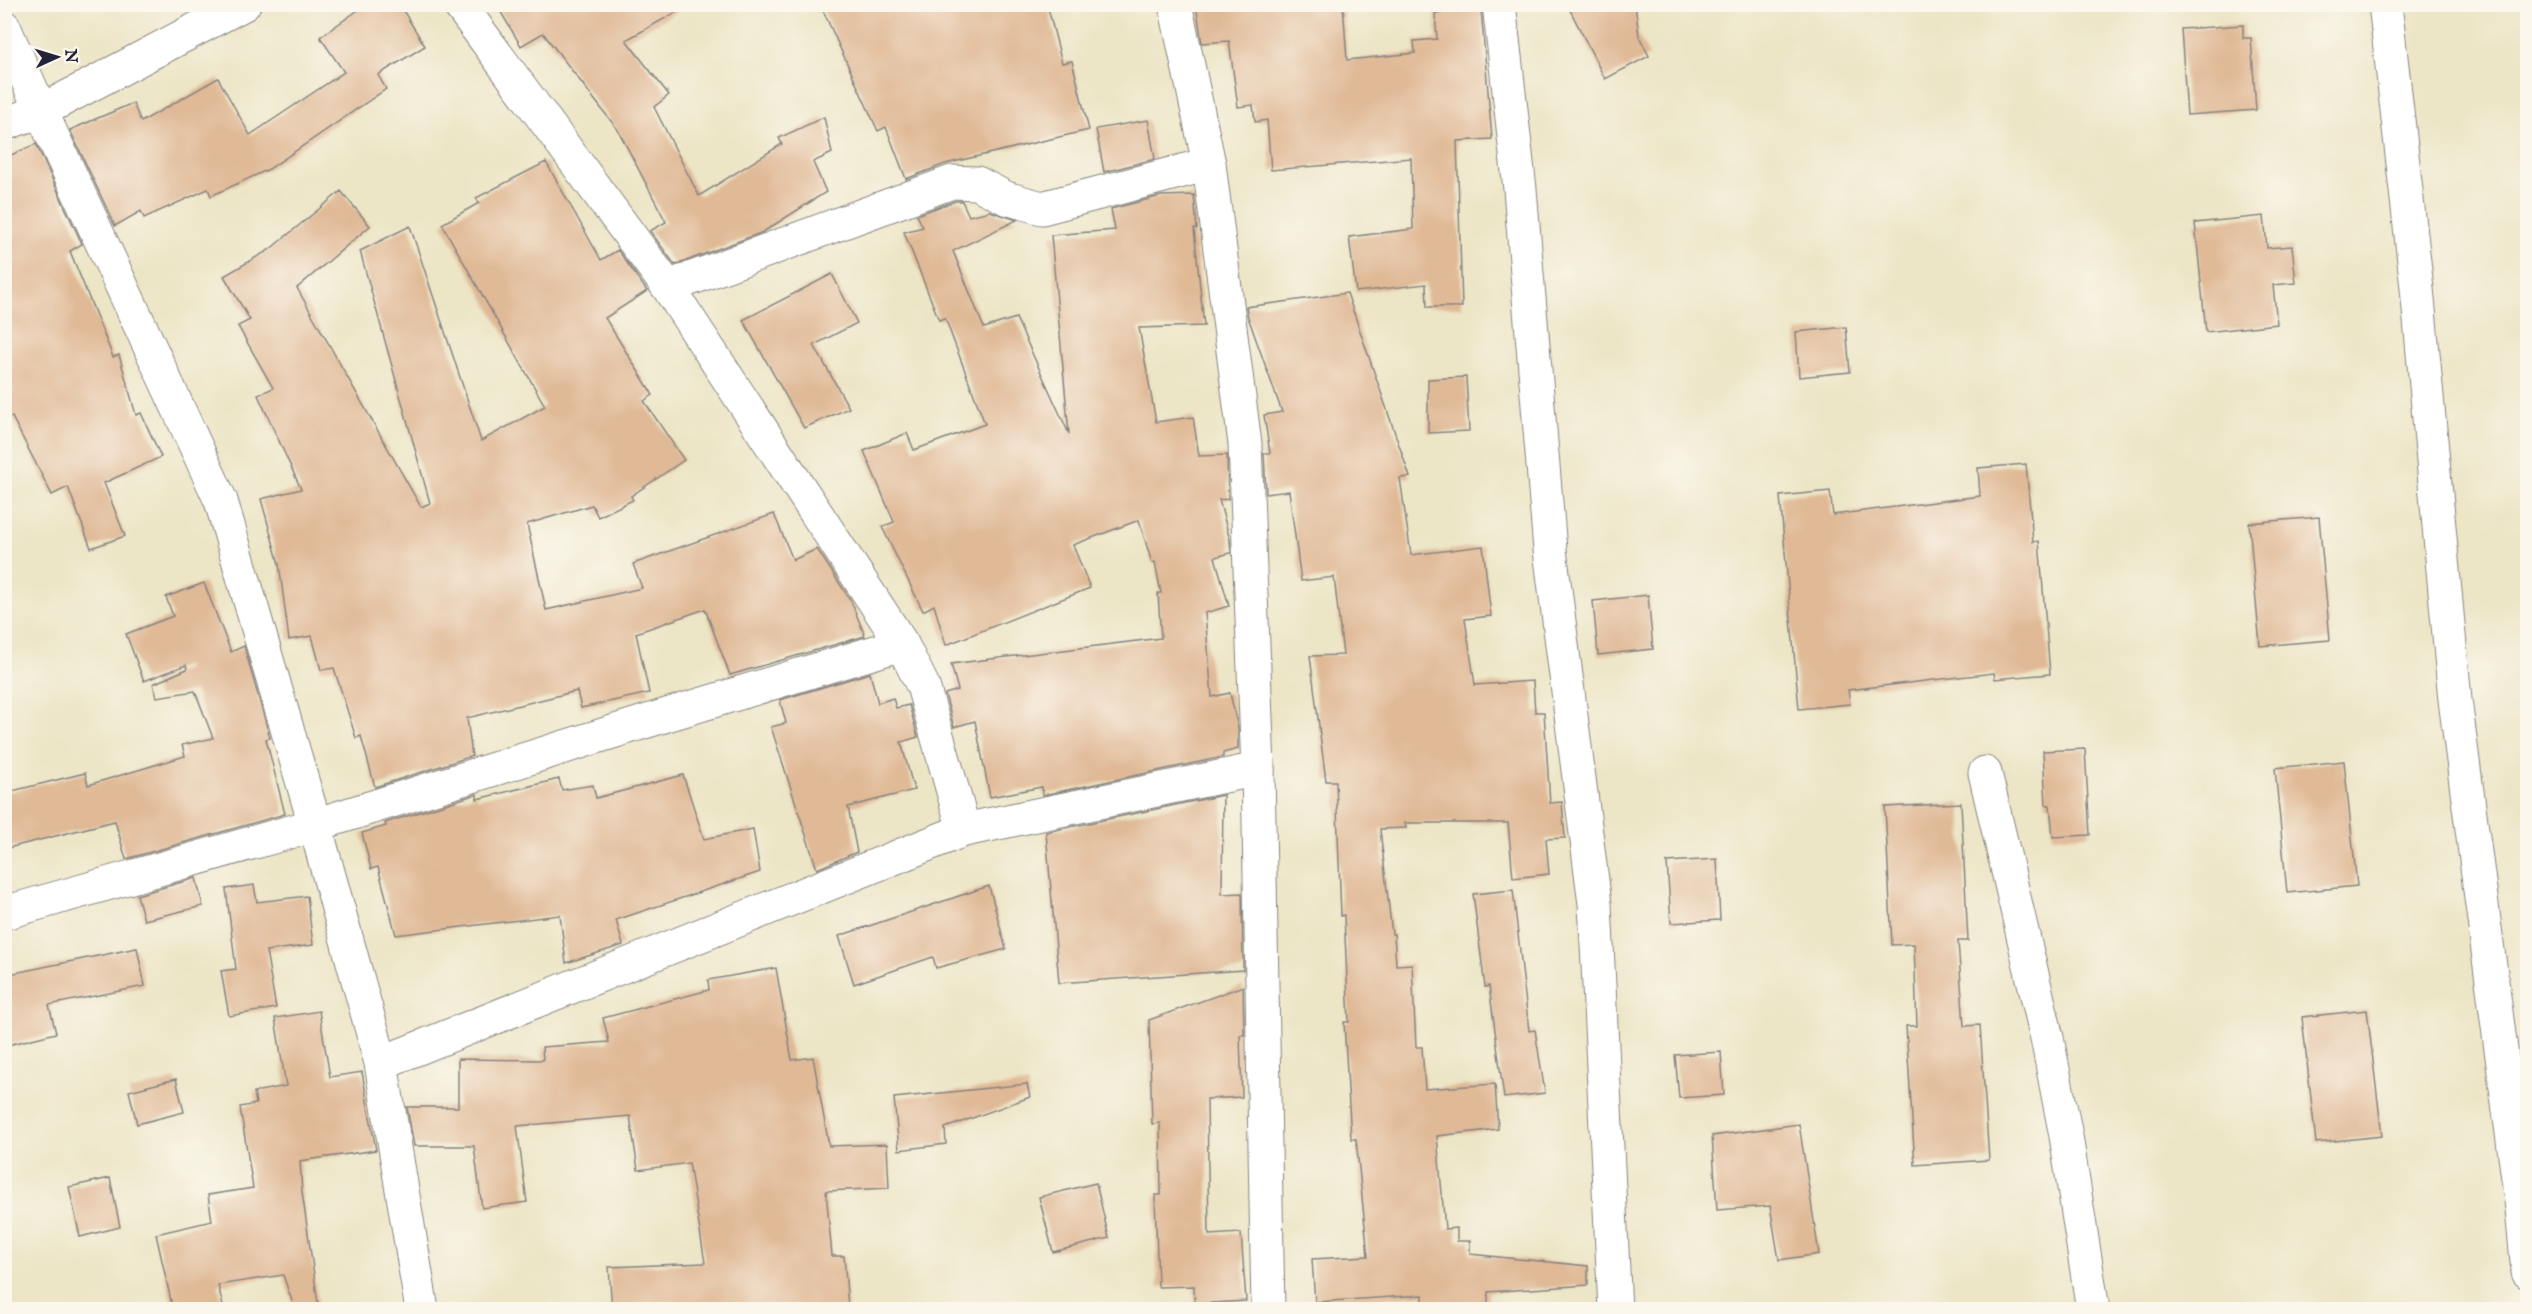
<svg xmlns="http://www.w3.org/2000/svg" width="2532" height="1314" viewBox="0 0 2532 1314" font-family="'IM FELL English',serif">
<style>
.building{fill:#e0b996}
.lines{fill:none;stroke-linecap:round;stroke-linejoin:round}
.minor-casing{stroke:#878480;stroke-width:35}
.minor{stroke:#fff;stroke-width:33}
</style>
<rect width="100%" height="100%" fill="#fbf7ec"/>
<filter id="ink" filterUnits="userSpaceOnUse"><feTurbulence type="fractalNoise" baseFrequency=".0167" numOctaves="2"/><feDisplacementMap in="SourceGraphic" scale="12" xChannelSelector="R" yChannelSelector="G"/><feConvolveMatrix kernelMatrix="1 2 1 2 8 2 1 2 1" color-interpolation-filters="sRGB"/></filter>
<filter id="wash" filterUnits="userSpaceOnUse"><feTurbulence type="fractalNoise" baseFrequency=".008" numOctaves="4" result="noise"/><feDisplacementMap in="SourceGraphic" scale="24" xChannelSelector="R" yChannelSelector="G"/><feGaussianBlur stdDeviation="1.35" result="paint"/><feColorMatrix in="noise" values="0 0 0 0 0 0 0 0 0 0 0 0 0 0 0 0 0 1.4 0 .05"/><feComposite in="paint" operator="in"/></filter>
<g filter="url(#wash)">
<rect width="100%" height="100%" fill="#ece5c6"/>
<g id="blocks">
<g class="building">
<polygon points="367,4 399,4 425,46 378,75 386,89 269,169 211,196 208,189 144,218 141,211 115,226 70,130 133,103 141,122 218,78 250,135 344,72 320,37"/>
<polygon points="496,4 691,4 626,40 669,95 654,107 699,196 782,144 779,138 824,117 832,153 813,162 826,192 763,232 675,265 650,231 666,222 618,130 543,33 521,46"/>
<polygon points="820,4 1047,4 1062,63 1072,61 1089,130 945,164 906,179 886,127 878,131"/>
<polygon points="1196,4 1343,4 1347,60 1415,53 1414,41 1437,39 1435,13 1481,9 1492,139 1457,141 1462,307 1427,307 1426,284 1356,292 1349,237 1413,229 1411,158 1271,170 1267,120 1255,122 1253,105 1238,107 1229,41 1202,43"/>
<polygon points="1567,4 1635,4 1639,36 1649,56 1605,79"/>
<polygon points="2243,25 2243,38 2251,38 2256,110 2187,115 2181,29"/>
<polygon points="1148,120 1155,159 1104,172 1096,129"/>
<polygon points="36,144 82,244 70,251 113,357 119,355 136,415 141,413 161,457 104,483 125,536 91,548 68,487 52,495 12,417 4,418 4,158"/>
<polygon points="546,162 601,260 618,250 647,291 605,318 653,395 644,401 684,460 631,496 633,500 598,517 592,505 527,524 546,610 642,588 633,564 774,514 793,560 817,549 851,601 865,636 730,675 705,609 636,633 649,693 581,708 577,691 467,718 472,756 375,787 361,736 356,738 334,668 321,670 312,636 289,640 279,564 261,499 301,489 258,395 273,388 238,326 250,320 224,276 269,250 341,191 370,226 297,288 421,507 430,503 360,251 410,226 481,441 545,406 442,224 479,203 476,198"/>
<polygon points="1194,195 1197,229 1194,229 1204,326 1139,328 1156,422 1193,417 1199,456 1227,455 1228,499 1219,500 1230,540 1231,553 1215,557 1229,606 1205,613 1212,697 1230,693 1238,728 1238,749 1223,753 1223,757 1043,795 1042,787 990,797 975,721 954,727 945,694 958,690 951,664 1161,638 1158,593 1161,593 1155,562 1152,563 1139,520 1073,545 1090,588 946,645 934,605 923,611 882,527 894,522 864,451 907,433 914,450 985,424 945,318 939,320 904,232 923,227 917,215 955,201 962,201 969,216 990,211 1017,220 953,251 984,328 1016,318 1069,434 1051,235 1115,230 1111,209 1161,196"/>
<polygon points="2264,216 2267,248 2292,246 2296,283 2273,285 2277,324 2206,332 2195,223"/>
<polygon points="832,274 857,323 814,345 849,408 804,428 743,320"/>
<polygon points="1347,293 1410,477 1400,478 1411,555 1483,546 1491,616 1465,619 1475,685 1533,681 1535,712 1544,712 1550,803 1562,802 1565,838 1546,839 1549,874 1513,878 1508,823 1405,823 1406,828 1380,829 1392,934 1394,934 1396,965 1412,964 1416,1047 1422,1047 1425,1089 1495,1084 1498,1129 1437,1136 1445,1229 1457,1228 1457,1241 1470,1241 1470,1254 1588,1266 1588,1285 1488,1292 1488,1310 1423,1310 1423,1295 1315,1302 1312,1259 1368,1256 1356,1139 1351,1139 1344,1022 1349,1022 1344,915 1341,916 1336,781 1326,781 1310,656 1343,655 1334,577 1301,581 1289,491 1266,494 1264,453 1270,453 1264,415 1282,412 1248,317 1246,307"/>
<polygon points="1846,327 1850,372 1799,377 1796,332"/>
<polygon points="1466,377 1469,431 1428,433 1428,379"/>
<polygon points="2026,464 2033,542 2039,541 2050,674 1995,679 1994,673 1848,690 1850,704 1799,709 1780,496 1830,491 1833,515 1980,496 1978,468"/>
<polygon points="2319,517 2330,640 2260,646 2249,523"/>
<polygon points="204,583 231,652 244,646 270,738 266,739 285,814 126,859 115,821 4,849 4,793 85,773 88,785 185,756 182,745 213,738 195,691 157,697 153,684 187,669 186,665 144,681 126,634 173,616 166,597"/>
<polygon points="1648,595 1653,649 1598,655 1593,601"/>
<polygon points="870,673 878,703 893,698 896,708 909,705 918,737 901,742 914,790 848,807 857,852 817,869 771,727 786,723 780,700"/>
<polygon points="2085,749 2090,835 2053,837 2050,805 2046,805 2043,751"/>
<polygon points="2344,761 2357,886 2287,893 2275,768"/>
<polygon points="683,775 704,839 753,829 760,872 616,920 623,945 566,963 560,915 396,935 378,867 371,869 362,833 386,826 385,823 477,794 477,799 559,779 562,790 593,785 596,798"/>
<polygon points="1223,795 1222,894 1242,893 1243,970 1059,983 1046,832"/>
<polygon points="1961,803 1968,941 1958,941 1964,1026 1980,1025 1989,1160 1915,1165 1906,1026 1917,1026 1914,944 1892,945 1885,807"/>
<polygon points="1717,859 1720,920 1671,923 1667,862"/>
<polygon points="196,878 203,906 144,920 137,895"/>
<polygon points="254,885 257,902 307,896 313,945 266,951 276,1008 229,1016 221,971 236,969 226,889"/>
<polygon points="989,886 1006,949 936,968 933,957 854,984 839,936"/>
<polygon points="1513,890 1529,1031 1535,1030 1545,1093 1504,1098 1489,986 1485,987 1473,894"/>
<polygon points="137,948 145,986 49,1005 56,1033 4,1046 4,975"/>
<polygon points="776,968 792,1060 813,1057 829,1146 887,1144 889,1188 826,1191 832,1256 844,1256 848,1307 823,1310 612,1310 609,1267 705,1263 689,1163 638,1170 630,1116 517,1126 527,1202 482,1208 474,1146 414,1146 407,1107 458,1107 458,1059 543,1060 542,1047 609,1042 603,1018 709,990 708,980"/>
<polygon points="1243,986 1244,1035 1240,1035 1242,1097 1207,1099 1209,1235 1241,1233 1246,1301 1195,1304 1194,1286 1158,1287 1155,1195 1161,1195 1160,1123 1152,1124 1149,1020"/>
<polygon points="2367,1010 2382,1136 2316,1143 2302,1017"/>
<polygon points="319,1011 330,1077 362,1072 376,1150 300,1161 302,1192 319,1310 295,1310 283,1275 218,1285 224,1310 173,1310 156,1234 212,1221 208,1195 253,1188 240,1107 256,1104 254,1092 286,1086 275,1018"/>
<polygon points="1721,1052 1724,1095 1679,1098 1675,1055"/>
<polygon points="176,1079 184,1112 137,1124 129,1091"/>
<polygon points="1027,1084 1030,1097 945,1128 946,1144 899,1150 894,1098"/>
<polygon points="1799,1124 1819,1254 1779,1260 1770,1206 1717,1210 1712,1136"/>
<polygon points="110,1178 120,1227 80,1237 69,1187"/>
<polygon points="1096,1183 1109,1238 1053,1252 1039,1197"/>
</g>
</g>
</g>
<g filter="url(#ink)">
<use href="#blocks" fill-opacity="0" stroke="#878480" stroke-width="1.5"/>
<g class="lines">
<g class="minor-casing">
<g id="minor">
<polyline points="459,4 668,287 902,644 923,686 964,830 1258,769"/>
<polyline points="1175,4 1209,164 1245,444 1258,769 1268,1310"/>
<polyline points="1499,4 1520,189 1550,550 1595,904 1615,1310"/>
<polyline points="2385,4 2417,288 2455,700 2522,1209 2528,1272"/>
<polyline points="4,27 41,111 221,501 315,825 381,1063 422,1310"/>
<polyline points="4,124 41,111 244,4"/>
<polyline points="668,287 952,182 977,183 1006,198 1042,208 1209,164"/>
<polyline points="1985,773 2047,1038 2066,1136 2093,1310"/>
<polyline points="4,913 315,825 670,714 902,644"/>
<polyline points="381,1063 964,830"/>
</g>
</g>
<use href="#minor" class="minor"/>
</g>
</g>
<rect width="2532" height="1314" fill="none" stroke="#fbf7ec" stroke-width="24"/>
<g transform="translate(57 57) rotate(86)" stroke="#fbf7ec" stroke-width="4.5" paint-order="stroke">
<path d="M0-4.5L10 22L0 15L-10 22Z" fill="#22223b"/>
<text y="-9" font-size="16" font-weight="bold" text-anchor="middle" fill="#22223b">N</text>
</g>
</svg>
